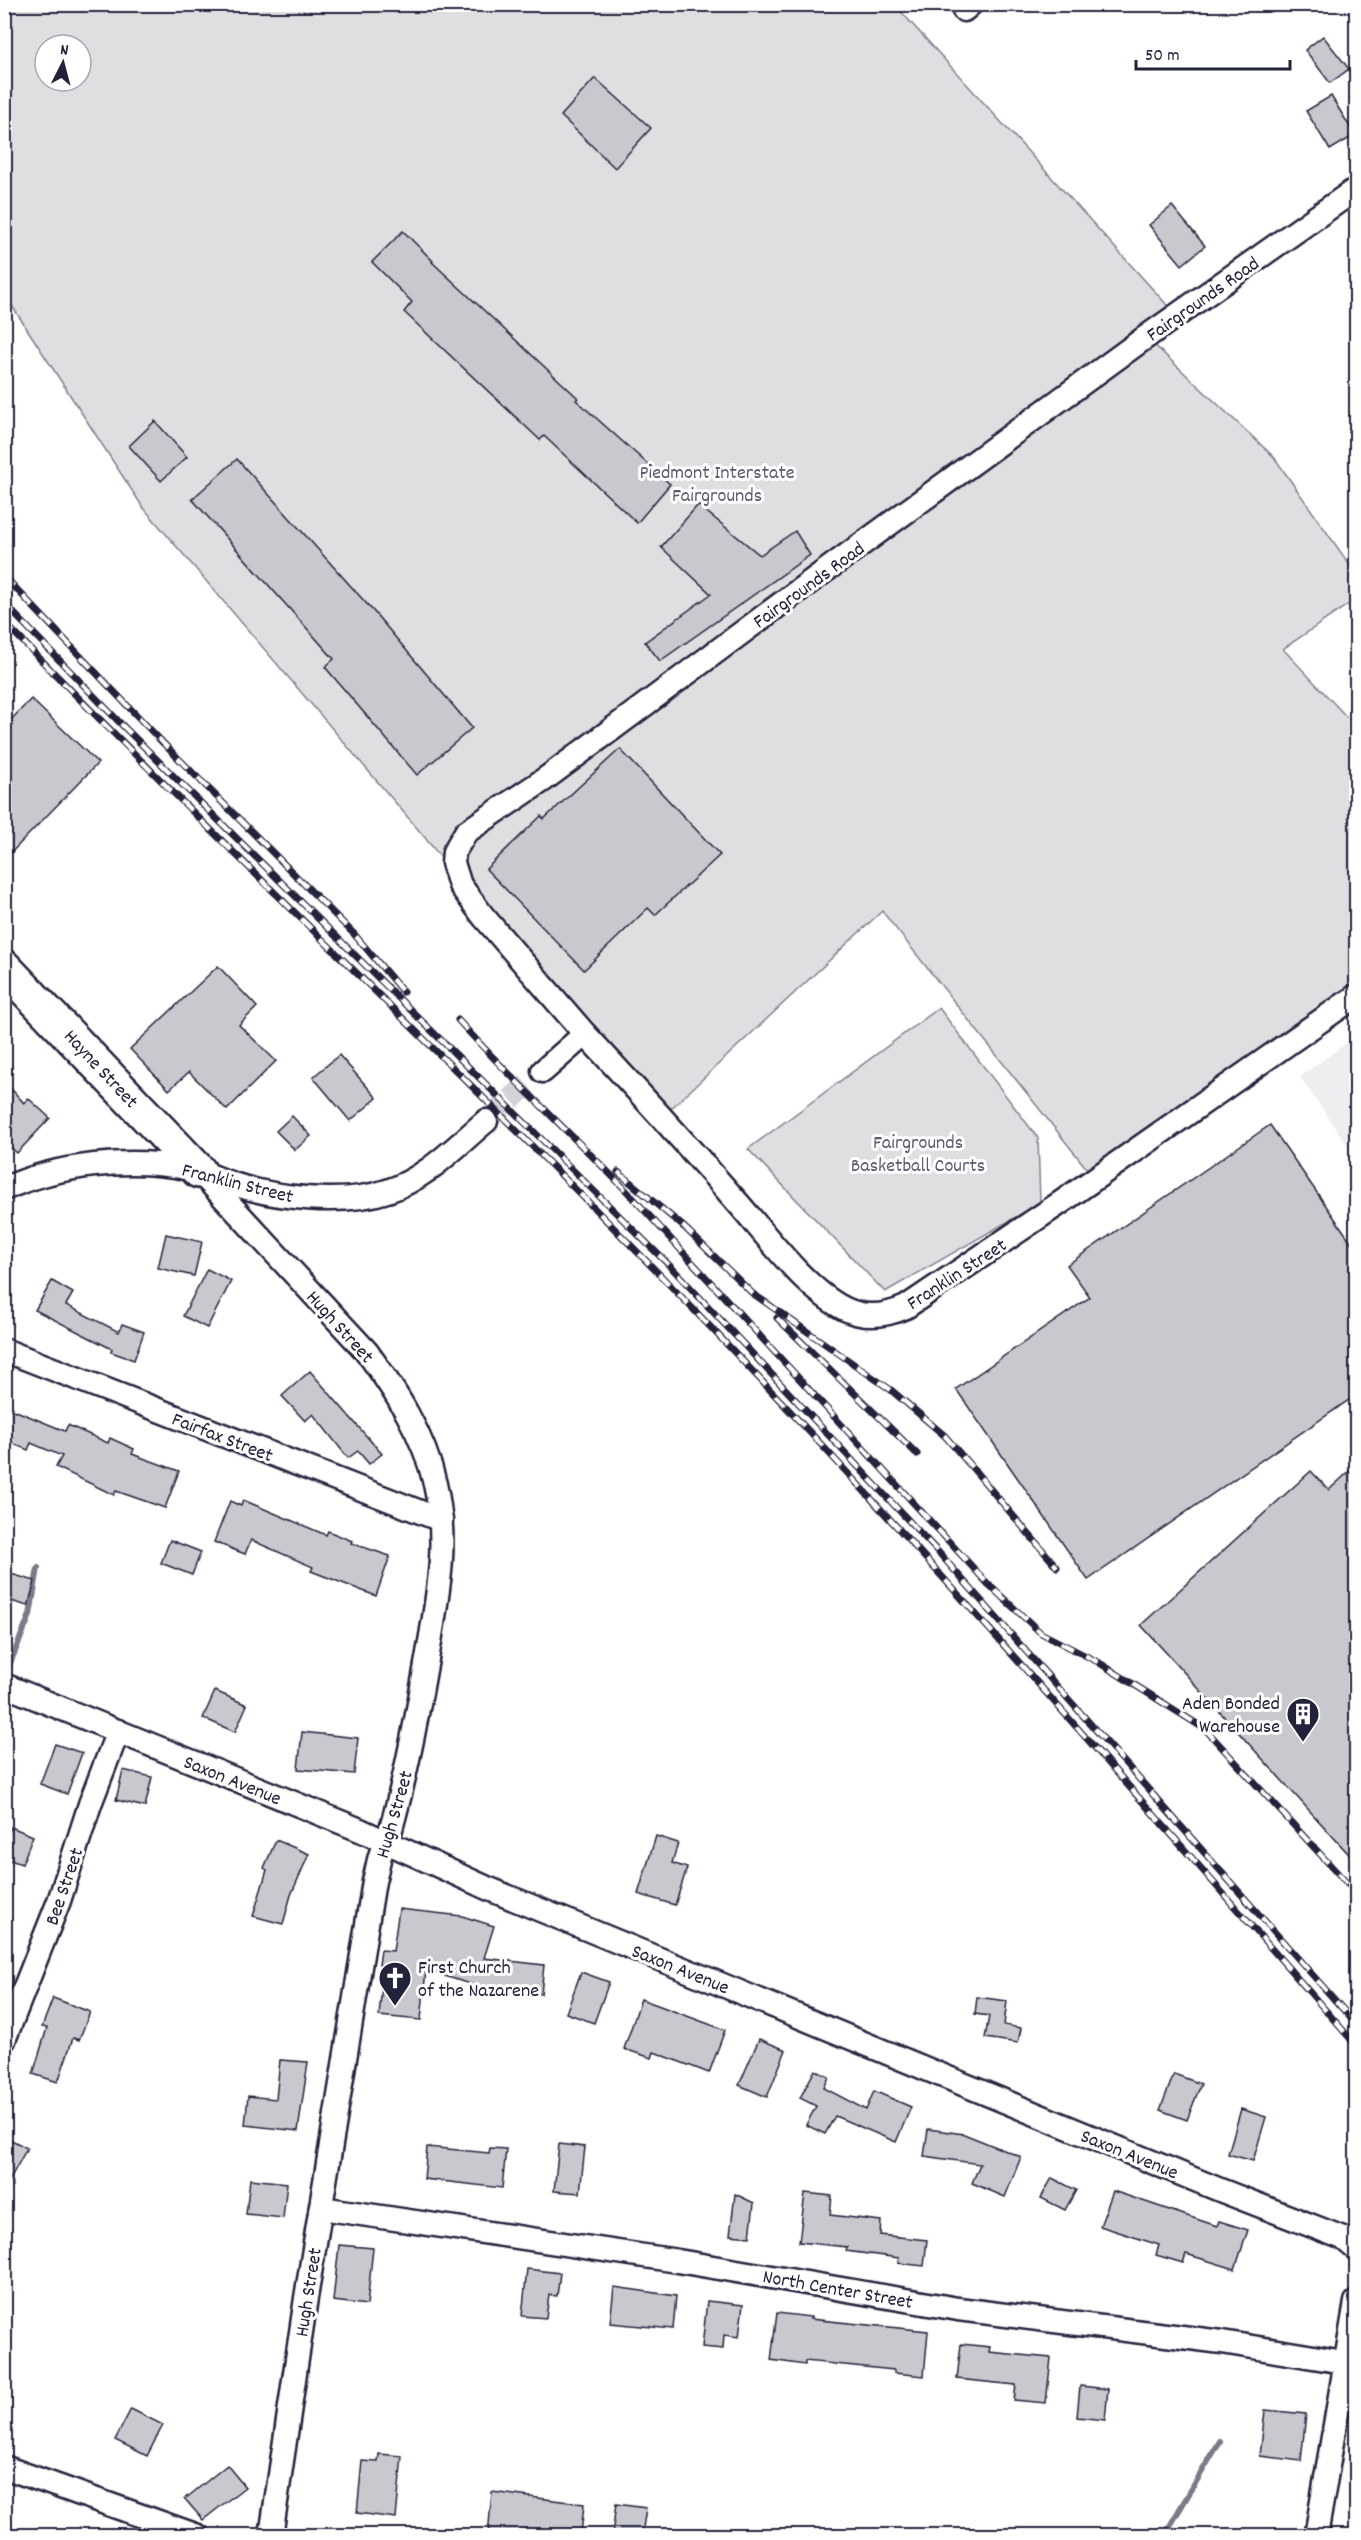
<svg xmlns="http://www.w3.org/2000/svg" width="1361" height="2540" viewBox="0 0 1361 2540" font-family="Dekko,sans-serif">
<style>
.built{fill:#eeeef1}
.green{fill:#dfdfe2;stroke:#80808e;stroke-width:1.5;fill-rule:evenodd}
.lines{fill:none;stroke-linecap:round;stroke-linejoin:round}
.stream{stroke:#7a7a88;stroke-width:6}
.building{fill:#c8c8cf;stroke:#22223b;stroke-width:1.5}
.street-tunnel{stroke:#d3d3d8;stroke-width:22;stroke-dasharray:22 11;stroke-linecap:butt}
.street-casing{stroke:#22223b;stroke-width:27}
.secondary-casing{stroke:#22223b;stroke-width:38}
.street{stroke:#fff;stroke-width:22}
.secondary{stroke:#fff;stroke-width:33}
.rail-casing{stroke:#22223b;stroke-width:7}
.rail{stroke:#fff;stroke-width:4.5;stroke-dasharray:14;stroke-linecap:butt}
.labels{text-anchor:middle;stroke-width:6;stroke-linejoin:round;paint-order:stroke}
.street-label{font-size:20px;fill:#22223b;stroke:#fff}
.park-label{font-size:20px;fill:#5b5b6d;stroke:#fff}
.poi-label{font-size:20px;fill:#22223b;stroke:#fff;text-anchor:end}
</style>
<rect width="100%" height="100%" fill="#fff"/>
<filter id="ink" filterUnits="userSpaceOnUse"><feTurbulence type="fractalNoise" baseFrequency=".0167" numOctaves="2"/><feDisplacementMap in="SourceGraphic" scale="12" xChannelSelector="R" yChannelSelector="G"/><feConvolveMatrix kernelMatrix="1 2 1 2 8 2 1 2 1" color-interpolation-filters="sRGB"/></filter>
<g filter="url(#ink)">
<polygon class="built" points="1356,1036 1356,1157 1300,1077"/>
<g class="green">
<path d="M5,5H895L1177,316L1147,338L1274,457L1356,574V599L1283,649L1356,727V996L1095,1179L882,911L662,1117L585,1034L417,828L142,506L5,295ZM45,45H81V81H45Z"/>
<polygon points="939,1008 1038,1138 1040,1203 885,1292 748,1149"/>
</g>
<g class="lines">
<g class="stream">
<polyline points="8,1668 30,1615 38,1568"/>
<polyline points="1164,2536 1220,2441"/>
</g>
</g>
<g class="building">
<polygon points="1323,36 1349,69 1330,83 1305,50"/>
<polygon points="595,78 651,128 615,168 561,116"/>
<polygon points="1331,96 1355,135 1330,150 1306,111"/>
<polygon points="1172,206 1205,246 1182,265 1149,225"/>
<polygon points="403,231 433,261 432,262 578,398 576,400 670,484 637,523 544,436 540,440 404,312 412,302 372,262"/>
<polygon points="155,421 187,457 161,481 129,446"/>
<polygon points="237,459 374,612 472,728 417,775 325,667 334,659 192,499"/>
<polygon points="698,505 760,555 795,531 810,555 660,661 645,642 711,594 661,547"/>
<polygon points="31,699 98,763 4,860 4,727"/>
<polygon points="620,749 720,855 655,915 648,908 584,970 486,869 541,816 544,819"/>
<polygon points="218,966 257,1007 239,1025 276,1061 227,1110 189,1072 169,1090 130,1049"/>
<polygon points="339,1055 377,1098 350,1121 313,1077"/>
<polygon points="4,1081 24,1103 28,1098 50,1118 17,1153 4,1141"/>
<polygon points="292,1116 311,1136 295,1150 276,1131"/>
<polygon points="1270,1125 1356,1249 1356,1395 1088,1580 956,1389 1090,1297 1067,1265"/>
<polygon points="166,1234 202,1242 194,1276 158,1268"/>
<polygon points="207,1269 231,1281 207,1328 183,1316"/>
<polygon points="52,1281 73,1293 66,1305 119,1332 122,1324 144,1332 134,1360 111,1352 112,1349 35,1310"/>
<polygon points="310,1371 382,1454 369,1464 358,1451 348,1458 313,1414 305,1421 282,1396"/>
<polygon points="4,1406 65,1431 68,1425 108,1443 110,1438 134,1449 132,1454 179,1471 165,1508 116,1491 114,1495 56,1467 62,1456 31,1443 28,1450 4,1440"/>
<polygon points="1356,1465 1356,1862 1141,1625 1311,1471 1329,1490"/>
<polygon points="243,1500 326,1535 328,1531 352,1541 351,1543 390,1556 376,1596 311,1571 313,1567 251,1540 245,1554 214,1542 230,1501 241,1506"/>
<polygon points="170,1540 201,1552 192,1575 161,1563"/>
<polygon points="4,1572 35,1581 28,1606 4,1599"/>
<polygon points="215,1691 247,1705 235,1732 203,1718"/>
<polygon points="302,1732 358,1738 354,1774 298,1769"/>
<polygon points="55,1744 82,1753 67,1794 40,1784"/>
<polygon points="123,1770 152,1777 145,1807 116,1800"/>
<polygon points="11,1827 33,1836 22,1864 4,1858 4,1843"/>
<polygon points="656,1836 678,1843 672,1863 687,1868 675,1905 638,1894"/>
<polygon points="276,1840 309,1854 291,1895 283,1924 253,1916 267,1870 264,1868"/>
<polygon points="399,1909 462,1916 494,1926 484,1958 544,1965 541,1994 476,1986 426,1970 421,2020 379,2016 384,1966 379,1965 381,1950 393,1951"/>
<polygon points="581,1972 609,1982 594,2023 566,2013"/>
<polygon points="977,1997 1007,2001 1004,2025 1021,2028 1018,2043 985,2038 989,2016 975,2014"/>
<polygon points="53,1998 90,2012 79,2040 73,2038 58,2082 33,2074 47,2028 42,2027"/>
<polygon points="641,1999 725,2030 709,2073 654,2052 652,2058 624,2049"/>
<polygon points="759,2039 786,2050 767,2097 739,2085"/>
<polygon points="280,2060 308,2062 298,2131 245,2125 248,2096 276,2099"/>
<polygon points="815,2070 829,2077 824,2088 866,2110 874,2091 911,2107 896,2142 835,2116 825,2134 806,2125 816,2106 800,2098"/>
<polygon points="1174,2074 1201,2084 1187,2120 1160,2110"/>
<polygon points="1241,2109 1266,2117 1253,2161 1228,2154"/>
<polygon points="928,2129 964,2134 1021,2157 1005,2197 972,2183 980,2164 924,2156"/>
<polygon points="4,2136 27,2148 4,2190"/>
<polygon points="559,2144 585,2147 580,2193 554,2191"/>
<polygon points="427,2147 489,2153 490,2148 506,2149 502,2188 424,2179"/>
<polygon points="1052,2178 1076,2190 1065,2210 1041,2198"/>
<polygon points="250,2179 287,2183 283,2218 246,2214"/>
<polygon points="1113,2191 1217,2226 1219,2221 1248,2230 1235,2269 1186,2254 1183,2263 1156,2255 1159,2245 1100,2226"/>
<polygon points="805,2193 832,2196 830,2215 881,2221 880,2235 927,2240 924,2266 898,2263 899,2258 846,2251 847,2247 799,2242"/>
<polygon points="735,2194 754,2203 750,2237 730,2235"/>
<polygon points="339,2245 373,2248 367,2305 333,2301"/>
<polygon points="527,2269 560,2273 557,2296 549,2295 546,2318 522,2316"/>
<polygon points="614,2287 676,2296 673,2329 610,2323"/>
<polygon points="707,2301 743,2305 739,2337 724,2335 723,2349 702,2347"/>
<polygon points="777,2313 811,2317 810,2319 928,2331 924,2376 894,2373 894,2370 805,2361 805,2365 771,2360"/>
<polygon points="961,2344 990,2347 989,2352 1051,2358 1046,2403 1014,2400 1016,2385 957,2379"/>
<polygon points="1080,2386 1108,2389 1105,2420 1077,2417"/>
<polygon points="131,2409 163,2425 147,2456 115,2440"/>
<polygon points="1265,2410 1306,2414 1301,2461 1260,2456"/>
<polygon points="379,2454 402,2456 396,2518 357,2513 362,2461 378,2462"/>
<polygon points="227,2465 245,2487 203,2520 185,2499"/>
<polygon points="492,2492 584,2504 581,2535 488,2535"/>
<polygon points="616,2504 646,2508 642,2535 612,2535"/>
</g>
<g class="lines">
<polyline class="street-tunnel" points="486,1121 543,1071"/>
<g class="street-casing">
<g id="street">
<polyline points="964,10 971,4"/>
<polyline points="585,1034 483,916 460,885 453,863 454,852 466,832 545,779 814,579 1146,337 1356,189"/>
<path d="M543,1071L585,1034C637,1090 688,1146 738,1203C767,1236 806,1290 845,1309C866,1319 886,1316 906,1307L1063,1201L1356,996"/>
<path d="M199,1171L367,1352C396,1392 424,1435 435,1484C448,1540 439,1587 430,1642C419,1705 408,1768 391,1829C389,1837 385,1843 382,1850C378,1860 377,1871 374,1881L306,2298L271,2536"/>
<path d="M4,1189C59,1164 129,1157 187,1168C202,1171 216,1178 230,1183C274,1198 343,1206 387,1191C426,1179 456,1146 486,1121"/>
<polyline points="4,1350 441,1520"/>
<polyline points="4,1685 360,1830 487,1888 1220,2190 1343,2238 1356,2249"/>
<polyline points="4,2040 59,1901 90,1804 118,1731"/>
<polyline points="321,2208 678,2261 958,2309 1222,2342 1356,2364"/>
<polyline points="4,2467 198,2536"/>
<polyline points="1316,2536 1356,2302"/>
</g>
</g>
<g class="secondary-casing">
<polyline id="secondary" points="4,967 199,1171"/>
</g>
<use href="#street" class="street"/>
<use href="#secondary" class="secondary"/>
<g class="rail-casing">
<g id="rail">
<polyline points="4,576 163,743 354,934 403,992"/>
<polyline points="4,603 125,728 672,1268 940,1554 1356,2024"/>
<path d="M4,622C231,856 470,1078 696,1312C924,1549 1139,1798 1356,2045"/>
<path d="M458,1020C510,1078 568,1131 623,1187L988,1584L1041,1633L1098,1662L1205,1729L1356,1893"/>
<polyline points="618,1172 685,1228 752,1293 891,1390 945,1436 1057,1567"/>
<polyline points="777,1318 917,1454"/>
</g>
</g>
<use href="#rail" class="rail"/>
</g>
</g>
<defs>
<g id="building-pin" transform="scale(1.725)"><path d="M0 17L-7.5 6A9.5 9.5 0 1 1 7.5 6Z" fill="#22223b" stroke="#fff"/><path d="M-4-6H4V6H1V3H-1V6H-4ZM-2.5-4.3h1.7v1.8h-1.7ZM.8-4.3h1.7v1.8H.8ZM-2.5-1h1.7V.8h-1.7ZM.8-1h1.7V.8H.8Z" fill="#fff"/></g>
<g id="church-pin" transform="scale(1.725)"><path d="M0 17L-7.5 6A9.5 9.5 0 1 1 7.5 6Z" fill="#22223b" stroke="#fff"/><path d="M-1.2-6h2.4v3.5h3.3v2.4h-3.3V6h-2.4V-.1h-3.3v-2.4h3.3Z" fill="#fff"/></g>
</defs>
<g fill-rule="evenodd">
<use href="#building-pin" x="1303" y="1714"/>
<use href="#church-pin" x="395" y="1978"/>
</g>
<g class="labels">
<g class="street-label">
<text transform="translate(1202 298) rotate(-35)" y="7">Fairgrounds Road</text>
<text transform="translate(808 584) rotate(-36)" y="7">Fairgrounds Road</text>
<text transform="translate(102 1068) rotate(47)" y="7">Hayne Street</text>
<text transform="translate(238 1182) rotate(14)" y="7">Franklin Street</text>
<text transform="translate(956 1273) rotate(-33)" y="7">Franklin Street</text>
<text transform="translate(341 1326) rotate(48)" y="7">Hugh Street</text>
<text transform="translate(223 1436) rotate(21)" y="7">Fairfax Street</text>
<text transform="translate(233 1779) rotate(22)" y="7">Saxon Avenue</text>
<text transform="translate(393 1814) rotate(-74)" y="7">Hugh Street</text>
<text transform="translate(63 1886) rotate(-71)" y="7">Bee Street</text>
<text transform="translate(681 1968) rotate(22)" y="7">Saxon Avenue</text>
<text transform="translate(1130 2153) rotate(22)" y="7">Saxon Avenue</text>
<text transform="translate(838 2288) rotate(10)" y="7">North Center Street</text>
<text transform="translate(307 2292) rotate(-81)" y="7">Hugh Street</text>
</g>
<g class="park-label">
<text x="717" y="478">Piedmont Interstate<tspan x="717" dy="23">Fairgrounds</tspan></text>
<text x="918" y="1148">Fairgrounds<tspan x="918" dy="23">Basketball Courts</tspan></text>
</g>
<g class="poi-label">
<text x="1280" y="1709">Aden Bonded<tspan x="1280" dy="23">Warehouse</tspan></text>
<text x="418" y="1973" text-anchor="start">First Church<tspan x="418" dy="23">of the Nazarene</tspan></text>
</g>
</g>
<rect width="1361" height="2540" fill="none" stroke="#fff" stroke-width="24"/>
<rect x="12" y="12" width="1337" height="2516" fill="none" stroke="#22223b" stroke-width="2" filter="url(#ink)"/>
<g transform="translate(63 63) rotate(6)"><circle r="28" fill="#ffffff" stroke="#a7a7b1" stroke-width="1.5"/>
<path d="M0-4.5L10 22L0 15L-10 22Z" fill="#22223b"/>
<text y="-9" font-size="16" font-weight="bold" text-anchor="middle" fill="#22223b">N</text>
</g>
<path d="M1136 60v9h154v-9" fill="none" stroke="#22223b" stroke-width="3"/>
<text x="1145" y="60" font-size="18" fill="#22223b" stroke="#ffffff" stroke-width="4.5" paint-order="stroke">50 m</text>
</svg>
